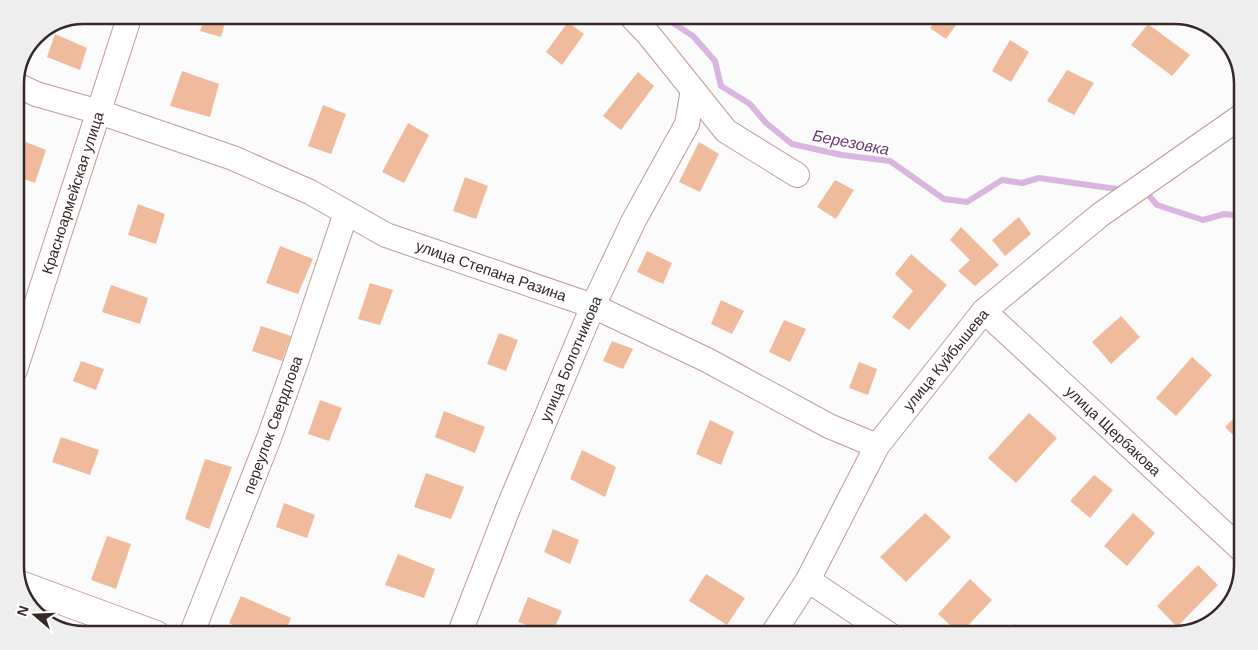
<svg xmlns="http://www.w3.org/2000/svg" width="1258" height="650" viewBox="0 0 1258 650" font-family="Arial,sans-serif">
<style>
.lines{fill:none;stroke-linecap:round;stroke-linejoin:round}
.stream{stroke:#dbb5e1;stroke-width:6}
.building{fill:#efbb9c}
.minor-casing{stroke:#c19a97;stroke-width:26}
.major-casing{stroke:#c19a97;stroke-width:30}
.minor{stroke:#fff;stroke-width:24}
.major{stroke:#fff;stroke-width:28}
.labels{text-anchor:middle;stroke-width:4.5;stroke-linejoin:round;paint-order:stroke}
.street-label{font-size:15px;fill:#372827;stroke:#fff}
.water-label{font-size:16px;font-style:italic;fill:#6a3a71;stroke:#fff}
.rim{fill:none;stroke:#372827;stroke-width:2.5}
</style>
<rect width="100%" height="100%" fill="#fbfbfb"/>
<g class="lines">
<g class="stream">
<polyline points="668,15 667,19 693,36 715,61 721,86 750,104 766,123 792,144 842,155 890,161 944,199 967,202 1002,180 1022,183 1039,178 1124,190"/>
<polyline points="1144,190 1157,205 1203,220 1224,214 1243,216"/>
</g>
</g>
<g class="building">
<polygon points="205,15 227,15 221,37 200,31"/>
<polygon points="939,15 963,15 946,39 930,28"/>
<polygon points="568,22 584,34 562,65 546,52"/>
<polygon points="1148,24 1190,55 1172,76 1131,45"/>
<polygon points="55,34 87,48 80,70 47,57"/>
<polygon points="1010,40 1029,52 1011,82 992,71"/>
<polygon points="1067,70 1094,83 1074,115 1047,101"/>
<polygon points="182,71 219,84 210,117 170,106"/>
<polygon points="638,72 654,86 621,130 603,116"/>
<polygon points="323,105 346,114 331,154 308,146"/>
<polygon points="408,123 429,135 404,183 382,172"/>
<polygon points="18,139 46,150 35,183 15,176 15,146"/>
<polygon points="699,142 719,154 700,192 679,182"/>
<polygon points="465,177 488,186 476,219 453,211"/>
<polygon points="835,180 854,190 836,219 817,207"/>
<polygon points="138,204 165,214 156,244 128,235"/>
<polygon points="1019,217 1031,234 1005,256 992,240"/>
<polygon points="961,227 999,265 975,286 958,271 970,260 950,240"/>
<polygon points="280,246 313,259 298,294 266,283"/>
<polygon points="647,251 672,263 663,284 637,272"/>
<polygon points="911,254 947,285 909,330 892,317 913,291 895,274"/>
<polygon points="370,283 393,290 380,325 358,319"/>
<polygon points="111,285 148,298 140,324 102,312"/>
<polygon points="721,300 744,311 732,334 711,324"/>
<polygon points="1243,314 1243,336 1233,319"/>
<polygon points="1121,316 1140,337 1111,364 1092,342"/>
<polygon points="784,320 806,329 790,362 769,352"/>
<polygon points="261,326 291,336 282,361 252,351"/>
<polygon points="499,333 518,340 506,371 487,364"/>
<polygon points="612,341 633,349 623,369 603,361"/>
<polygon points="1192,357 1212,375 1176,416 1156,398"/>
<polygon points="81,361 104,369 96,390 73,381"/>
<polygon points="859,362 877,369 868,395 849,388"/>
<polygon points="320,400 342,408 329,441 308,434"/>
<polygon points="1243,409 1243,445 1225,427"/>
<polygon points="444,411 485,427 475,453 435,437"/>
<polygon points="1029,413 1057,438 1016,483 988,458"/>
<polygon points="710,420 734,432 721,465 696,454"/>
<polygon points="61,437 99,450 90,475 52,462"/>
<polygon points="582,450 616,467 605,497 570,479"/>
<polygon points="205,459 232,467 209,529 185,519"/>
<polygon points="426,473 464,487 451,519 414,507"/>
<polygon points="1094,475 1113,490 1090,518 1070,501"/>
<polygon points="284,503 315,515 307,538 276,527"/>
<polygon points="925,513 951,537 906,582 880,557"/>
<polygon points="1133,513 1155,533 1127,566 1104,546"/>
<polygon points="553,529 579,540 570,564 544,552"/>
<polygon points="107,536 131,544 116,589 91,580"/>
<polygon points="398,554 435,569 424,598 385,585"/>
<polygon points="1198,565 1218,585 1177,627 1157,606"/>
<polygon points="706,574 745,598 727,625 689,601"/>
<polygon points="970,579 992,600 960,634 938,614"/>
<polygon points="241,596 291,618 284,635 256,635 229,623"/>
<polygon points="528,597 562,611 552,634 518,622"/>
<polygon points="1015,624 1026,635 1005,635"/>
</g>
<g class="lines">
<g class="minor-casing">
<g id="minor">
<polyline points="630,15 649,35 726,131 797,175"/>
<polyline points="15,84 36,94 99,112 233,158 310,192 386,235 593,306 707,360 829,426 877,446"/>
<polyline points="984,311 1243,551"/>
<polyline points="15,370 130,15"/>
<polyline points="808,580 890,635"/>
<polyline points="191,635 269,438 297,359 346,213"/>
<polyline points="459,635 509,506 593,306 634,220 687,124 693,90"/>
<polyline points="772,635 808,580 877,446 984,311 1100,215 1243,115"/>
</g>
</g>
<g class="major-casing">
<polyline id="major" points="20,585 156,635"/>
</g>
<use href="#minor" class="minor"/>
<use href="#major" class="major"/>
</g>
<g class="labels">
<g class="street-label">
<text transform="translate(73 193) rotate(-72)" y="5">Красноармейская улица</text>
<text transform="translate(491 271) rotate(19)" y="5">улица Степана Разина</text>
<text transform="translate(571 359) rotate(-67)" y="5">улица Болотникова</text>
<text transform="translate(946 360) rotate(-51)" y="5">улица Куйбышева</text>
<text transform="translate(273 425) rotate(-70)" y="5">переулок Свердлова</text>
<text transform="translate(1113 431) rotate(43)" y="5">улица Щербакова</text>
</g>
<g class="water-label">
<text transform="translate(851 142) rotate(11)" y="6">Березовка</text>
</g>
</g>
<path d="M0 0H1258V650H0ZM84 24H1174A60 60 0 0 1 1234 84V566A60 60 0 0 1 1174 626H84A60 60 0 0 1 24 566V84A60 60 0 0 1 84 24Z" fill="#efeeee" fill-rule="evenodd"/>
<path class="rim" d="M84 24H1174A60 60 0 0 1 1234 84V566A60 60 0 0 1 1174 626H84A60 60 0 0 1 24 566V84A60 60 0 0 1 84 24Z"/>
<g transform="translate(35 615) rotate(289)" stroke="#ffffff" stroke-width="4" paint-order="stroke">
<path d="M0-4L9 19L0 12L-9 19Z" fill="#372827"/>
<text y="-8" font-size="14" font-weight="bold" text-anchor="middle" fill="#372827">N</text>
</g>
</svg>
